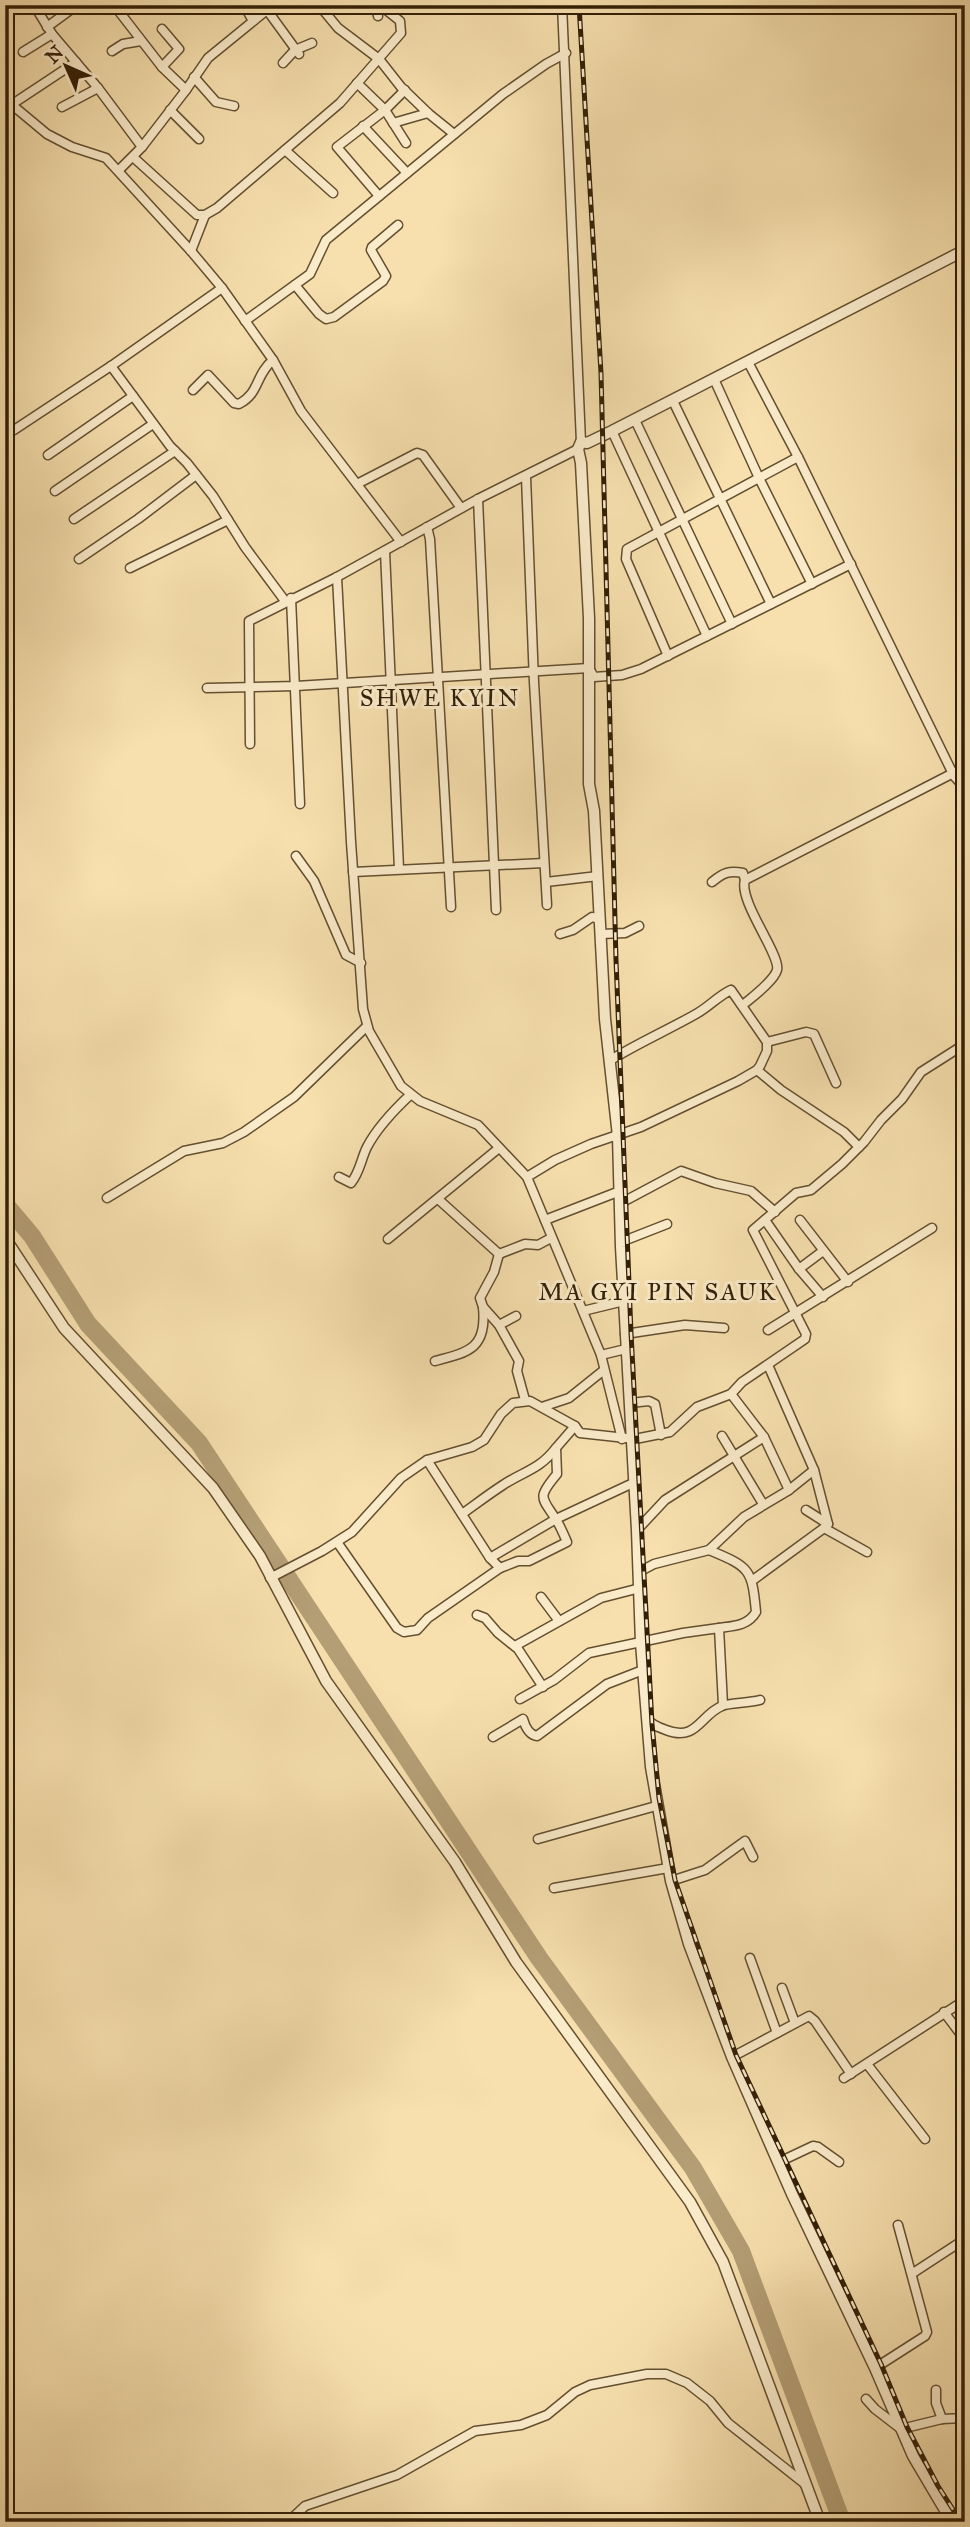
<svg xmlns="http://www.w3.org/2000/svg" width="970" height="2527" viewBox="0 0 970 2527" font-family="'IM FELL Great Primer',serif">
<style>
.lines{fill:none;stroke-linecap:round;stroke-linejoin:round}
.river{stroke:#b49e75;stroke-width:18}
.minor-casing{stroke:#634f30;stroke-width:11}
.tertiary-casing{stroke:#634f30;stroke-width:13}
.minor{stroke:#faebca;stroke-width:8}
.tertiary{stroke:#faebca;stroke-width:10}
.rail-casing{stroke:#321f06;stroke-width:5}
.rail{stroke:#faebca;stroke-width:2.5;stroke-dasharray:8;stroke-linecap:butt}
.labels{text-anchor:middle;stroke-width:6;stroke-linejoin:round;paint-order:stroke}
.quarter-label{font-size:24px;letter-spacing:2px;fill:#321f06;stroke:#faebca}
</style>
<rect width="100%" height="100%" fill="#f7e0ae"/>
<filter id="stains"><feTurbulence type="fractalNoise" baseFrequency=".00286" numOctaves="4"/><feColorMatrix values="0 0 0 0 .2 0 0 0 0 .09 0 0 0 0 .02 0 0 0 .5 -.17"/></filter>
<radialGradient id="worn" r=".72"><stop offset=".6" stop-color="#630" stop-opacity="0"/><stop offset="1" stop-color="#630" stop-opacity=".3"/></radialGradient>
<g class="lines">
<polyline class="river" points="5,1204 32,1236 88,1324 199,1443 539,1958 693,2168 741,2251 842,2522"/>
<g class="minor-casing">
<g id="minor">
<polyline points="34,5 52,34 98,88 142,147"/>
<polyline points="114,5 162,67 186,90"/>
<polyline points="244,5 253,21"/>
<polyline points="319,5 338,28 379,59 401,87 428,113 454,134"/>
<polyline points="376,5 378,16"/>
<polyline points="562,5 581,442"/>
<polyline points="267,10 299,54"/>
<polyline points="47,27 77,5"/>
<polyline points="112,51 123,44 141,41"/>
<polyline points="23,52 52,34"/>
<polyline points="283,63 295,50 312,43"/>
<polyline points="162,67 179,49 162,29"/>
<polyline points="194,77 216,102 234,106"/>
<polyline points="357,83 385,110 406,143"/>
<polyline points="5,99 47,134 72,147 106,158 191,251 222,288 273,360 301,411 401,542"/>
<polyline points="11,105 76,62"/>
<polyline points="62,107 98,88"/>
<polyline points="170,110 199,139"/>
<polyline points="393,123 428,113"/>
<polyline points="363,126 407,173"/>
<polyline points="285,150 333,193"/>
<polyline points="133,157 197,215 205,215 217,208 340,103 401,33 400,21 380,5"/>
<polyline points="119,170 142,147 186,90 208,58 273,5"/>
<polyline points="379,196 337,147 385,110 405,90"/>
<polyline points="191,251 205,215"/>
<polyline points="295,285 319,314 326,319 334,317 383,281 386,276 371,250 372,247 398,225"/>
<polyline points="245,321 310,274 326,240 503,94 546,64 566,53"/>
<polyline points="748,362 798,457 954,776 965,788"/>
<polyline points="111,366 170,446 187,463 213,496 245,547 285,601"/>
<polyline points="714,379 759,478 812,584"/>
<path d="M193,390L208,375L234,403L239,404C260,393 255,375 273,360"/>
<polyline points="673,401 771,604"/>
<polyline points="635,420 732,624"/>
<polyline points="14,430 114,364 222,288"/>
<polyline points="612,431 707,636"/>
<polyline points="48,455 133,396"/>
<polyline points="526,477 534,682 547,905"/>
<polyline points="357,484 417,453 423,455 461,508"/>
<polyline points="55,491 153,424"/>
<polyline points="478,499 496,910"/>
<polyline points="74,519 175,451"/>
<polyline points="427,527 430,539 451,907"/>
<polyline points="385,551 399,869"/>
<polyline points="79,559 138,519 196,475"/>
<polyline points="130,568 228,520"/>
<polyline points="337,577 351,842 363,1009 369,1031 401,1086 420,1101 478,1125 527,1177 601,1355 622,1439"/>
<polyline points="291,598 300,804"/>
<polyline points="668,656 626,559 627,549 798,457"/>
<polyline points="207,688 296,686 589,668 594,677 622,675 641,669 851,564"/>
<polyline points="250,744 249,621 337,577 478,499 578,449"/>
<polyline points="296,856 314,881 346,955 361,963"/>
<polyline points="353,872 544,863"/>
<polyline points="546,882 598,876"/>
<path d="M712,882C723,873 729,870 743,873L745,880"/>
<polyline points="560,934 573,930 592,917 600,919"/>
<polyline points="601,934 625,933 639,926"/>
<path d="M743,1005C751,998 774,981 777,970C781,955 738,901 745,880L965,767"/>
<polyline points="767,1042 806,1032 814,1034 836,1083"/>
<polyline points="757,1070 781,1090 844,1132 859,1147"/>
<path d="M339,1177L351,1183C360,1172 361,1159 367,1147C377,1128 394,1110 410,1095"/>
<path d="M527,1177L555,1160L591,1144L641,1127L738,1081L757,1070L760,1066L767,1051V1042L731,990C718,996 709,1007 696,1014C666,1031 638,1043 609,1061"/>
<polyline points="107,1198 184,1151 223,1143 244,1132 294,1097 367,1026"/>
<polyline points="438,1199 499,1254 525,1244 538,1245 551,1238"/>
<polyline points="621,1203 681,1171 715,1183 751,1191 775,1212"/>
<polyline points="545,1220 620,1191"/>
<polyline points="765,1220 799,1269 823,1297"/>
<polyline points="800,1220 848,1282"/>
<polyline points="388,1239 499,1148"/>
<polyline points="621,1242 667,1224"/>
<polyline points="499,1254 494,1272 480,1298 483,1307 499,1325 519,1361 517,1371 525,1400"/>
<polyline points="799,1269 823,1251"/>
<polyline points="583,1311 624,1301"/>
<polyline points="499,1325 516,1316"/>
<polyline points="768,1330 932,1228"/>
<polyline points="625,1334 685,1325 724,1328"/>
<polyline points="601,1355 626,1349"/>
<path d="M435,1361C470,1352 487,1348 483,1307"/>
<polyline points="768,1365 814,1470 828,1524 824,1528 867,1552"/>
<polyline points="731,1394 764,1437 789,1490"/>
<polyline points="630,1403 649,1401 655,1404 661,1435"/>
<polyline points="542,1407 569,1398 604,1370"/>
<polyline points="722,1436 763,1504"/>
<polyline points="427,1460 490,1558 500,1568"/>
<polyline points="806,1510 828,1524"/>
<path d="M462,1514C476,1504 489,1494 503,1485C524,1471 539,1470 556,1448"/>
<polyline points="637,1530 665,1500 764,1437"/>
<path d="M337,1542L397,1628L404,1632L417,1630L428,1618L500,1568L518,1561H529L567,1542C564,1535 561,1528 557,1521C542,1497 536,1499 557,1474L556,1448L575,1426"/>
<path d="M709,1550C750,1567 752,1569 756,1612C748,1626 733,1626 719,1628"/>
<polyline points="490,1558 556,1519 633,1483"/>
<polyline points="639,1572 654,1564 709,1550 744,1517 789,1490 814,1470"/>
<polyline points="270,1578 322,1551 352,1532 401,1478 427,1460 472,1447 484,1440 501,1414 513,1403 530,1401 575,1426 580,1433 635,1439 670,1432 697,1407 731,1394 742,1382 805,1339 806,1334 753,1230 796,1193 811,1190 842,1164 864,1142 881,1120 902,1099 921,1072 965,1044"/>
<polyline points="753,1580 824,1528"/>
<polyline points="541,1597 559,1621"/>
<polyline points="477,1615 485,1618 498,1633 518,1649 543,1687"/>
<polyline points="515,1646 601,1598 640,1588"/>
<polyline points="520,1699 554,1680 589,1653 683,1633 719,1628 723,1705"/>
<path d="M647,1719C652,1725 658,1727 666,1730C697,1742 700,1715 722,1706C728,1703 749,1703 760,1700"/>
<path d="M493,1737L523,1719C525,1726 529,1735 537,1736L607,1684L643,1670"/>
<polyline points="538,1839 656,1806"/>
<polyline points="671,1881 705,1870 745,1841 753,1857"/>
<polyline points="554,1888 668,1868"/>
<polyline points="750,1958 777,2033"/>
<polyline points="782,1988 795,2023"/>
<polyline points="944,2012 965,2040"/>
<polyline points="732,2057 809,2016 815,2021 851,2074"/>
<polyline points="867,2064 925,2139"/>
<polyline points="844,2078 965,2000"/>
<polyline points="963,2111 965,2113"/>
<polyline points="779,2162 813,2146 818,2147 839,2162"/>
<polyline points="913,2273 965,2239"/>
<polyline points="875,2368 925,2336 927,2332 898,2225"/>
<polyline points="936,2390 936,2403 942,2419"/>
<polyline points="866,2399 875,2409 901,2429 942,2419 965,2418"/>
<polyline points="288,2522 305,2506 397,2475 475,2431 521,2425 547,2415 575,2392 590,2385 647,2374 666,2374 687,2383 710,2401 728,2423 805,2484"/>
</g>
</g>
<g class="tertiary-casing">
<g id="tertiary">
<polyline points="5,1238 64,1328 213,1488 260,1556 326,1681 455,1862 516,1962 690,2202 723,2262 820,2522"/>
<polyline points="952,2522 913,2456 875,2368 792,2194 732,2057 689,1944 671,1881 651,1767 641,1643 637,1530 621,1247 618,1136 605,1019 594,811 589,784 589,618 581,463 578,449 581,442 587,443 612,431 965,250"/>
</g>
</g>
<use href="#minor" class="minor"/>
<use href="#tertiary" class="tertiary"/>
<g class="rail-casing">
<polyline id="rail" points="579,5 601,373 616,960 631,1333 652,1724 659,1798 675,1880 736,2055 881,2364 907,2427 938,2486 961,2522"/>
</g>
<use href="#rail" class="rail"/>
</g>
<g class="labels">
<g class="quarter-label">
<text x="440" y="706">SHWE KYIN</text>
<text x="658" y="1300">MA GYI PIN SAUK</text>
</g>
</g>
<rect width="970" height="2527" fill="none" stroke="#f7e0ae" stroke-width="28"/>
<rect x="7" y="7" width="956" height="2513" fill="none" stroke="#321f06" stroke-width="3.5"/>
<rect x="14" y="14" width="942" height="2499" fill="none" stroke="#321f06" stroke-width="2"/>
<g transform="translate(66 66) rotate(315)" stroke="#faebca" stroke-width="5" paint-order="stroke">
<path d="M0-5L12 26L0 18L-12 26Z" fill="#321f06"/>
<text y="-10" font-size="19" font-weight="bold" text-anchor="middle" fill="#321f06">N</text>
</g>
<rect width="100%" height="100%" filter="url(#stains)"/>
<rect width="100%" height="100%" fill="url(#worn)"/>
</svg>
